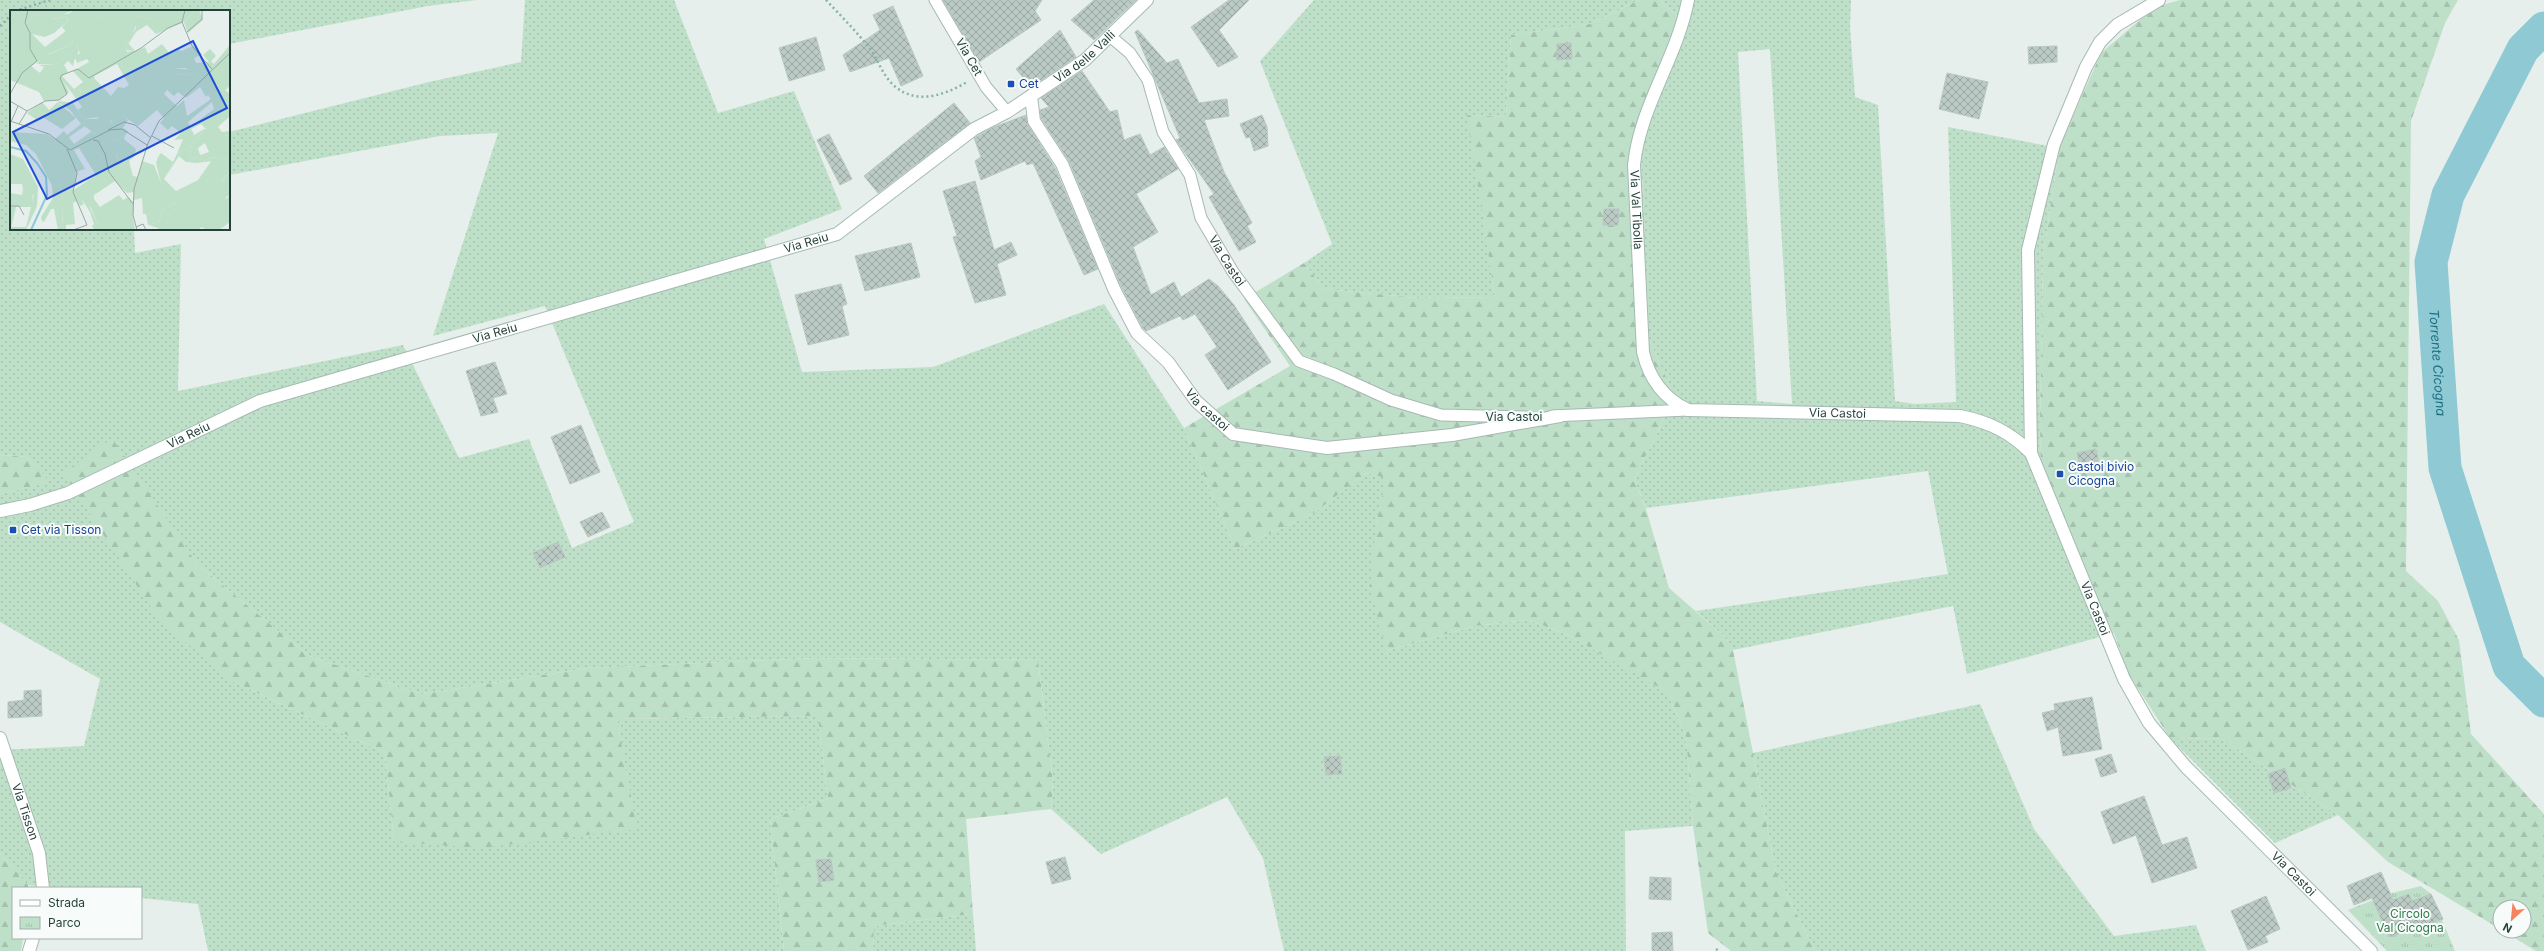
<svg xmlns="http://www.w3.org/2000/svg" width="2544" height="951" viewBox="0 0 2544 951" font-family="Inter,sans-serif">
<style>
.grass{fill:url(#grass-dots);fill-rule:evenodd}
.forest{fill:url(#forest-firs)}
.park{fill:url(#park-tufts)}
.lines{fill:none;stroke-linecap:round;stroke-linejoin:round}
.river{stroke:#8ec9d4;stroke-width:33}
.building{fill:url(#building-cross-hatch);stroke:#b8c9c2}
.lane-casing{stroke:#a8b8b2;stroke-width:13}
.street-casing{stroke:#a8b8b2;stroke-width:14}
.secondary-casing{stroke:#a4bbb3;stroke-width:14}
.path{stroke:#86b3a5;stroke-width:2.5;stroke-dasharray:2 3;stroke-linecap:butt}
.lane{stroke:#fff;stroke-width:11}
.street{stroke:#fff;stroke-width:12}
.secondary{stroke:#fff;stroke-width:12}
.transit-dot{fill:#1a4fb4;stroke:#f7fbf9;stroke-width:1.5}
.labels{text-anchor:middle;stroke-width:4;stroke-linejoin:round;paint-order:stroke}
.street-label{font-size:12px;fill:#24423a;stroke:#f7fbf9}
.transit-label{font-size:12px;fill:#164399;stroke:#f7fbf9;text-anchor:start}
.park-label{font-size:12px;fill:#2d7a4b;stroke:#f7fbf9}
.water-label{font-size:13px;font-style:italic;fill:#1c6f80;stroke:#f7fbf9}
.inset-river{fill:none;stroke:#8ec9d4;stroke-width:2}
.inset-road{fill:none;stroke:#98aaa4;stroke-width:1}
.view{fill:#1d4ed8;fill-opacity:0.15;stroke:#1d4ed8;stroke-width:2}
.inset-edge{fill:none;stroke:#24423a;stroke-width:2}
</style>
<defs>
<pattern id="grass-dots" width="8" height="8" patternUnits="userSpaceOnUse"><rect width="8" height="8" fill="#bfe0c8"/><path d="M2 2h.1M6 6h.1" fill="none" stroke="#a4c1ad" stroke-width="1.8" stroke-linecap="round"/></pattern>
<pattern id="forest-firs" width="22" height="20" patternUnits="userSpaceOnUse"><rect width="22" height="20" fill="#bfe0c8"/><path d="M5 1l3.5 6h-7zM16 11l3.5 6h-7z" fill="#a4c1ad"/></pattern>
<pattern id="park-tufts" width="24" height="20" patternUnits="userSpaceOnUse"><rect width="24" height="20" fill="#bfe0c8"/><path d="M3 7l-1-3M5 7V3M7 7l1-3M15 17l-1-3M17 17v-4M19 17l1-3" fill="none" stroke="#a4c1ad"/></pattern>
<pattern id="building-cross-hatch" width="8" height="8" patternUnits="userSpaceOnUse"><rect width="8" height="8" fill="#bbcac4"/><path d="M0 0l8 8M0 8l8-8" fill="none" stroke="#98a6a0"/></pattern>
</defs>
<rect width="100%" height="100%" fill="#e6efeb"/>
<g class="grass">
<polygon points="0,0 477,0 428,6 229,44 229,11 11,11 11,229 134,229 135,253 181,244 178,391 403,345 459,458 529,439 572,548 634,522 545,306 433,336 498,133 440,136 229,175 229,132 429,82 521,62 525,0 674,0 718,113 794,91 842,209 764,239 802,372 933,367 1104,304 1184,428 1235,549 1314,513 1366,473 1387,478 1376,524 1386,651 1475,626 1529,620 1568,635 1623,666 1667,692 1686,737 1693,826 1625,831 1626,951 1284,951 1263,858 1227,797 1101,854 1051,809 1053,782 1038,660 815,658 588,668 422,694 309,656 197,564 111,439 234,682 385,753 394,842 636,829 617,719 818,716 828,799 770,819 784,951 208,951 198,904 141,898 141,888 52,888 28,885 0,853 0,750 84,746 100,679 0,622 0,494 49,482 27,457 0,455"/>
<polygon points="1314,0 1639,0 1590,24 1511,35 1506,117 1468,115 1495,297 1418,298 1324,289 1304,263 1332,244 1260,61"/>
<path d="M1660,0H1851L1850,27L1855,97L1878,105L1895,401L1915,404L1956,402L1948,127L2059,148L2043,257L2040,422L2041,496L2114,633L1967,674L1953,606L1733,650L1724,636L1696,611L1948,574L1928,471L1646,508L1634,479L1675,397L1649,340L1641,153L1659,90L1688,26ZM1770,49L1792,404L1757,401L1738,52Z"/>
<polygon points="1980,704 2034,829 2114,936 2196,925 2206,951 1815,951 1776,872 1753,753"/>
<polygon points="2170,738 2222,739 2338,815 2275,843"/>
<polygon points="973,914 976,951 873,951 874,926"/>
</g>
<g class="forest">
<polygon points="1639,0 1660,0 1688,26 1659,90 1641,153 1649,340 1675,397 1634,479 1646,509 1669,588 1724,636 1733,650 1776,872 1815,951 1731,951 1708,933 1693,826 1686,737 1667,692 1568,635 1529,620 1475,626 1386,651 1370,586 1376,524 1386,478 1366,473 1314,513 1235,549 1184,428 1290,366 1244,299 1304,263 1324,289 1418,298 1495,297 1467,115 1506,117 1511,35 1590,24"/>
<polygon points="2180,0 2458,0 2445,23 2411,121 2406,571 2438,601 2459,640 2471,734 2544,814 2544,951 2536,951 2503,931 2524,931 2524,907 2500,907 2500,929 2388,862 2338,815 2222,739 2170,738 2128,673 2114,633 2041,496 2040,422 2043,257 2059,148 2101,53 2155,7"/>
<polygon points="112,438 197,564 309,656 422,694 588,668 815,658 1038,660 1053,782 1051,809 966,819 973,914 874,926 873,951 784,951 770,819 828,799 818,716 617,719 637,829 482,848 394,842 385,753 234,682 160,621 63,473"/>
<polygon points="0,455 27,457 50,482 0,494"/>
<polygon points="0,853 28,885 28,888 13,888 13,938 23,938 21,951 0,951"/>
</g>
<polygon class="park" points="2421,886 2431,894 2455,951 2387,951 2348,910 2388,894"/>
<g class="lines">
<path class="river" id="s1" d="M2544,28L2523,49L2448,195L2431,262L2445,468L2509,666L2544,701"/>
</g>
<g class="building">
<polygon points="943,0 1042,0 1035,11 1041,20 979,62"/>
<polygon points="1094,0 1136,0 1094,40 1071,20"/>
<polygon points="1229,0 1249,0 1219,30 1238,57 1218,67 1191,27"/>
<polygon points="893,6 923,76 901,86 889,58 850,72 843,55 880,30 873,15"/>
<polygon points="1060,30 1076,57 1031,87 1016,69"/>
<polygon points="1138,30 1167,63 1178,59 1199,103 1227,99 1229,116 1204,120 1224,172 1252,223 1247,226 1256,242 1239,251 1209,197 1214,194 1176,140 1180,138 1135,32"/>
<polygon points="816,37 825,70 789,81 779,48"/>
<polygon points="1571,43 1572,59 1557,60 1557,44"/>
<polygon points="2057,46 2057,62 2029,64 2028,47"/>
<polygon points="1082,71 1110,112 1117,110 1124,140 1140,134 1150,155 1164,147 1178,169 1136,194 1158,232 1133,247 1151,295 1174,282 1181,297 1209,279 1218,286 1234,305 1271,362 1228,390 1205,355 1217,347 1195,314 1183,320 1180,316 1146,331 1143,328 1121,286 1069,161 1041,118 1040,110 1049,107 1041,98"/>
<polygon points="1947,73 1988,82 1979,119 1939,109"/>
<polygon points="954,103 970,123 878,193 864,176"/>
<polygon points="1026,115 1028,125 1055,168 1098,269 1084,275 1033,163 1027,165 1025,161 981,180 975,161 981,157 974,138 994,127"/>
<polygon points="1262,115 1267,127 1268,146 1254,151 1250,137 1246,138 1240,124"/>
<polygon points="829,134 852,179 840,185 817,140"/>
<polygon points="975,181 994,250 1011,242 1017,255 997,264 1006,295 975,303 953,237 957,236 943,191"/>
<polygon points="1604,209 1619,209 1618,225 1603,225"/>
<polygon points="911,243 920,277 865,291 855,256"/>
<polygon points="841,284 847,304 842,306 849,335 808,345 795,295"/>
<polygon points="495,362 507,394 493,398 498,412 481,416 466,371"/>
<polygon points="581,425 600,472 570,484 551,437"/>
<polygon points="2096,449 2100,468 2081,472 2077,453"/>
<polygon points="602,512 610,527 588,537 580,522"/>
<polygon points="558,542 565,557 540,568 533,553"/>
<polygon points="41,690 42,716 8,718 8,702 24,700 24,691"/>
<polygon points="2092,697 2102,749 2063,756 2058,727 2047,731 2042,713 2055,710 2054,704"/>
<polygon points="2111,754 2117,772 2101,777 2095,759"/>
<polygon points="1340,756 1342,774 1326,775 1324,757"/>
<polygon points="2285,768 2291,788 2274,793 2268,774"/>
<polygon points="2144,796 2162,845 2187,837 2197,868 2152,883 2136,835 2113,844 2101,812"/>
<polygon points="1065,857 1071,879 1052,884 1046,862"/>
<polygon points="831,859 834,880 819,882 816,860"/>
<polygon points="2381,872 2393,900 2409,894 2412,901 2431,894 2443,919 2389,937 2372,898 2354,905 2347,886"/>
<polygon points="1650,877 1671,878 1671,900 1649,899"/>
<polygon points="2266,896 2280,929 2265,936 2268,942 2248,950 2231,911"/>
<polygon points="1672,932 1673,951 1652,951 1652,933"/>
</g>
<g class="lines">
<g class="lane-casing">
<g id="lane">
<polyline points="935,0 986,87 1007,112"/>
<path id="s2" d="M1110,36L1130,53L1148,80L1163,132L1190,175L1201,218L1233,272L1299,361L1334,374L1391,400L1441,415L1527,417"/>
<polyline points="1552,416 1688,410"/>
</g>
</g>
<g class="street-casing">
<g id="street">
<path id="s3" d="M1031,96L1034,121L1062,164L1114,289L1137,333L1168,362L1196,401L1233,434L1327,448L1452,435L1560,416"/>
<polyline points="2031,453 2028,250 2054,144 2086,67 2100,42 2117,25 2159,0"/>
<path id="s4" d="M0,738L39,853L43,888"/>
<polyline points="29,951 33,938"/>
</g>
</g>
<g class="secondary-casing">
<g id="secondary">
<path id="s5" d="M1688,0C1677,58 1640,106 1634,165L1643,352C1649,378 1663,398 1688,410L1960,416C1989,422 2010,432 2031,453L2124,679L2149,723L2186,767L2371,951"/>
<path id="s6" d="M0,511L30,505L68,493L260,401L837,234L974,129L1007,112L1085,60L1147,0"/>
</g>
</g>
<g class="path">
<path d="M826,0C841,16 857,32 871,50C877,59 881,70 888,79C909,106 940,98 967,82"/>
<polyline points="15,11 50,0"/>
<polyline points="0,26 11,15"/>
<polyline points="1716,949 1719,951"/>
</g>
<use href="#lane" class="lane"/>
<use href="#street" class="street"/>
<use href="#secondary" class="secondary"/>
</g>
<g class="transit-dot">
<rect x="1007" y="80" width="8" height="8" rx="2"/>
<rect x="2056" y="470" width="8" height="8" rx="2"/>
<rect x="9" y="526" width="8" height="8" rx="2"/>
</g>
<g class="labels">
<g class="street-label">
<text dy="4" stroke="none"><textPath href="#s6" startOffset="1189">Via delle Valli</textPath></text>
<text transform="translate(969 57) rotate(60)" y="4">Via Cet</text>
<text dy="4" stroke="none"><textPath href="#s5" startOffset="219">Via Val Tibolla</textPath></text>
<text dy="4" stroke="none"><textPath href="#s6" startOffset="852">Via Reiu</textPath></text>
<text dy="4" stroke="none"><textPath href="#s2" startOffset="258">Via Castoi</textPath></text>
<text dy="4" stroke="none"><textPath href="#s6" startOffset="528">Via Reiu</textPath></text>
<text dy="4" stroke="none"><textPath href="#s3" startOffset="366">Via castoi</textPath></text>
<text dy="4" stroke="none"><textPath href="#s5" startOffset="587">Via Castoi</textPath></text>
<text x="1514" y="421">Via Castoi</text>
<text dy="4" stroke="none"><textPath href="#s6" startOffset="204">Via Reiu</textPath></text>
<text dy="4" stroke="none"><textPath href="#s5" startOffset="959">Via Castoi</textPath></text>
<text dy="4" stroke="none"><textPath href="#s4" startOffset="78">Via Tisson</textPath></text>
<text dy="4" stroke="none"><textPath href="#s5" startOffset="1295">Via Castoi</textPath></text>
</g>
<g class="transit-label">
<text x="1019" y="88">Cet</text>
<text x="2068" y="471">Castoi bivio<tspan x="2068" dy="14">Cicogna</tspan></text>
<text x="21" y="534">Cet via Tisson</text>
</g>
<g class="park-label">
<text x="2410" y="918">Circolo<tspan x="2410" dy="14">Val Cicogna</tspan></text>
</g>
<g class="water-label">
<text dy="5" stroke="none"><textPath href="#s1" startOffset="364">Torrente Cicogna</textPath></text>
</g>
</g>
<g transform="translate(10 10)">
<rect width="220" height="220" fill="#e6efeb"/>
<path d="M0,0L19,1L30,0L0,23ZM34,0H64L41,9L57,7L58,11L44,23L35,27L22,24L35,37L56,21L63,30L62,34L41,43L21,56L30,63L34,57L29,55L46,54L64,40L65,47L67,45L70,43L66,34L79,16L98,0H119L126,14L123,23L109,43L125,41L115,40L118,33L125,41L135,37L138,44L152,34L159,43L168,38L171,41L183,36L192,44L184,48L186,53L199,52L193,45L200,39L206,46L201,51L204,54L220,35V76L215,80L220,84V106L208,117L205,114L214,126L220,124V145L213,149L202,147L194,151L189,146L185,149L179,145L181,134L196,119L191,114L181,119L184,124L176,139L167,144L173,129L164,130L171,123L162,116L158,120L150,113L154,108L147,100L128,116L110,104L102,114L101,110L90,107L74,109L68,100L72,97L62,83L71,82L69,79L79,71L85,69L101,86L108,77L114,78L120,88L162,64L183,65L193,71L176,58H163L159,53L142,62L148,69L133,77L122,64L115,68L107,54L73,72L63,61L79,52L77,49L67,53L65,48L63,56L58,51L54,55L58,62L52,66V70L59,82L49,90L34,91L29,82L0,70V30L18,11ZM190,77L196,87L198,85L201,89L177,106L174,90L167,96L154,84L157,80L164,86L168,82L176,88ZM202,92L204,99L180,117L178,112ZM195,133L199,142L190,145L188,138ZM172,0L169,4L141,9L126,6L125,1ZM186,0H189L193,10L178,23L174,12ZM32,92L39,100L48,92L66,108L52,119L34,108L28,111L17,103ZM71,114L75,116L59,127L64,134L82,121L104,153L109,150L101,131L115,126L114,129L126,139L124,147L119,151L123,166L128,167L132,151L144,155L151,173L146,153L148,147L151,143L163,152L154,169L166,181L188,170L202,150L220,149V162L211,171L215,190L220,185V212L209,220H197L191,217L189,220H143L153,217L158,210H163L159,205L167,197L165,193L152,200L149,212L138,215L136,204H133L132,188L124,190V182L117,183L105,171L84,185V189L90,197L109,185L113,190L118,187L124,193L123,208L125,219L95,220L89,216L81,198L71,188L74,194L70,196L67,191L63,193L65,214L56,215V220H53L52,194L56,183L63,177L64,180L86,165L69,138L64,140L75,159L66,162L45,129L54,121L57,125ZM13,179L23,183L22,197H6L1,218L0,183L12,185Z" fill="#bfe0c8" fill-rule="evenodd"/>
<path d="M30,0H34L18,11L0,30V23L7,16ZM64,0H98L79,16L76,28L66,34L69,39L67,46L64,47V40L46,54H27L31,48L62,34L63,30L52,17L58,11L57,7L40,9L46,4H58ZM119,0H126V6L141,9L142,4L158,5L168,4L172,0H186L174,12L146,24L137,15L126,22L115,39L117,42L125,41L112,50L109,43L126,18ZM215,50L220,55L211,61L196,65ZM159,52L163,58L183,60L196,67L193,71L183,65L162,64L120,89L114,78L119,75L115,68L122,64L119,57L124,54L133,68L130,71L133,77L147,69L142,62ZM52,66L64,79L77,69L84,66L85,69L69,79L71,83H62L51,69ZM50,91L63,93L74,109H87L96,102L102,114L110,103L118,110L113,118L118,121L115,126L101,131L109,143L106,144L109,150L100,158L97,157L95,146L84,130V123L71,114L60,100L48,92ZM205,113L212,122L220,121V124L200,131L204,124ZM194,119H196L181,134L179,145L185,149L189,145L194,151L202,147L213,149L220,145V149L187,153L176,152L169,146L154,169L167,144L176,139L181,127ZM0,122L37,124L55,136L66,162L64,175L56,183L59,190L52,194L53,220H48L44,199H41L34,212L32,211L31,207L43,188L42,176L26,144L16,135L0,131ZM0,144L13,149L28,177L27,196L16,220H0V217H16L24,185L13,179L12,174H0ZM220,162V185L216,187L215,192L210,183L209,174ZM70,186L76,190L89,216L96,220L84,219L82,216L84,214L80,202ZM165,193L168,197L159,205L164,210L156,212L155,218L152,219L138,215L149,212L152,200Z" fill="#bfe0c8"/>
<path class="inset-river" d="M0,137L16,141L27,153L36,167L37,185L21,220"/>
<path class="inset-road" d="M175,0L172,12L182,36L202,59M177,22L192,9V1M0,84L12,63L27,51L20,39V23L15,13L18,0M0,91L17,101M17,101L35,91L49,90L57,84L50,68L52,65L68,59L79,68L131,38L158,18L172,12M0,111L39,124L60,140L100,120L112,119L137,135M1,112L8,96M9,114L17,101M98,120L114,112L125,115L141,128M142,126L164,138M83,130L88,131L95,144L99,162L123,194M57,139L67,163L63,182L77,215L63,220M0,196H9L14,205M126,217L133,214L136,220M127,220L123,205L124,179L138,133L149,111L220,43"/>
<path class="view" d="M183,31L217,98L37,189L3,122Z"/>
<rect width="220" height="220" class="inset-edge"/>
</g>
<rect x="12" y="887" width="130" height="52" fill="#f7fbf9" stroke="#a3b1ad"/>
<rect x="20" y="900" width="20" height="6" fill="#ffffff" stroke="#a3b1ad"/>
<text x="48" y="907" font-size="12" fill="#24423a">Strada</text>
<rect x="20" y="917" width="20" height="12" fill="url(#park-tufts)" stroke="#a3b1ad"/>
<text x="48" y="927" font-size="12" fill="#24423a">Parco</text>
<g transform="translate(2512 919) rotate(207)"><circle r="19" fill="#f7fbf9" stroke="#a3b1ad"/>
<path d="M0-3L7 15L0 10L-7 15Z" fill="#f4845f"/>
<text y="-6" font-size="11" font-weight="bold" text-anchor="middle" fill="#24423a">N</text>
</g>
</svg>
